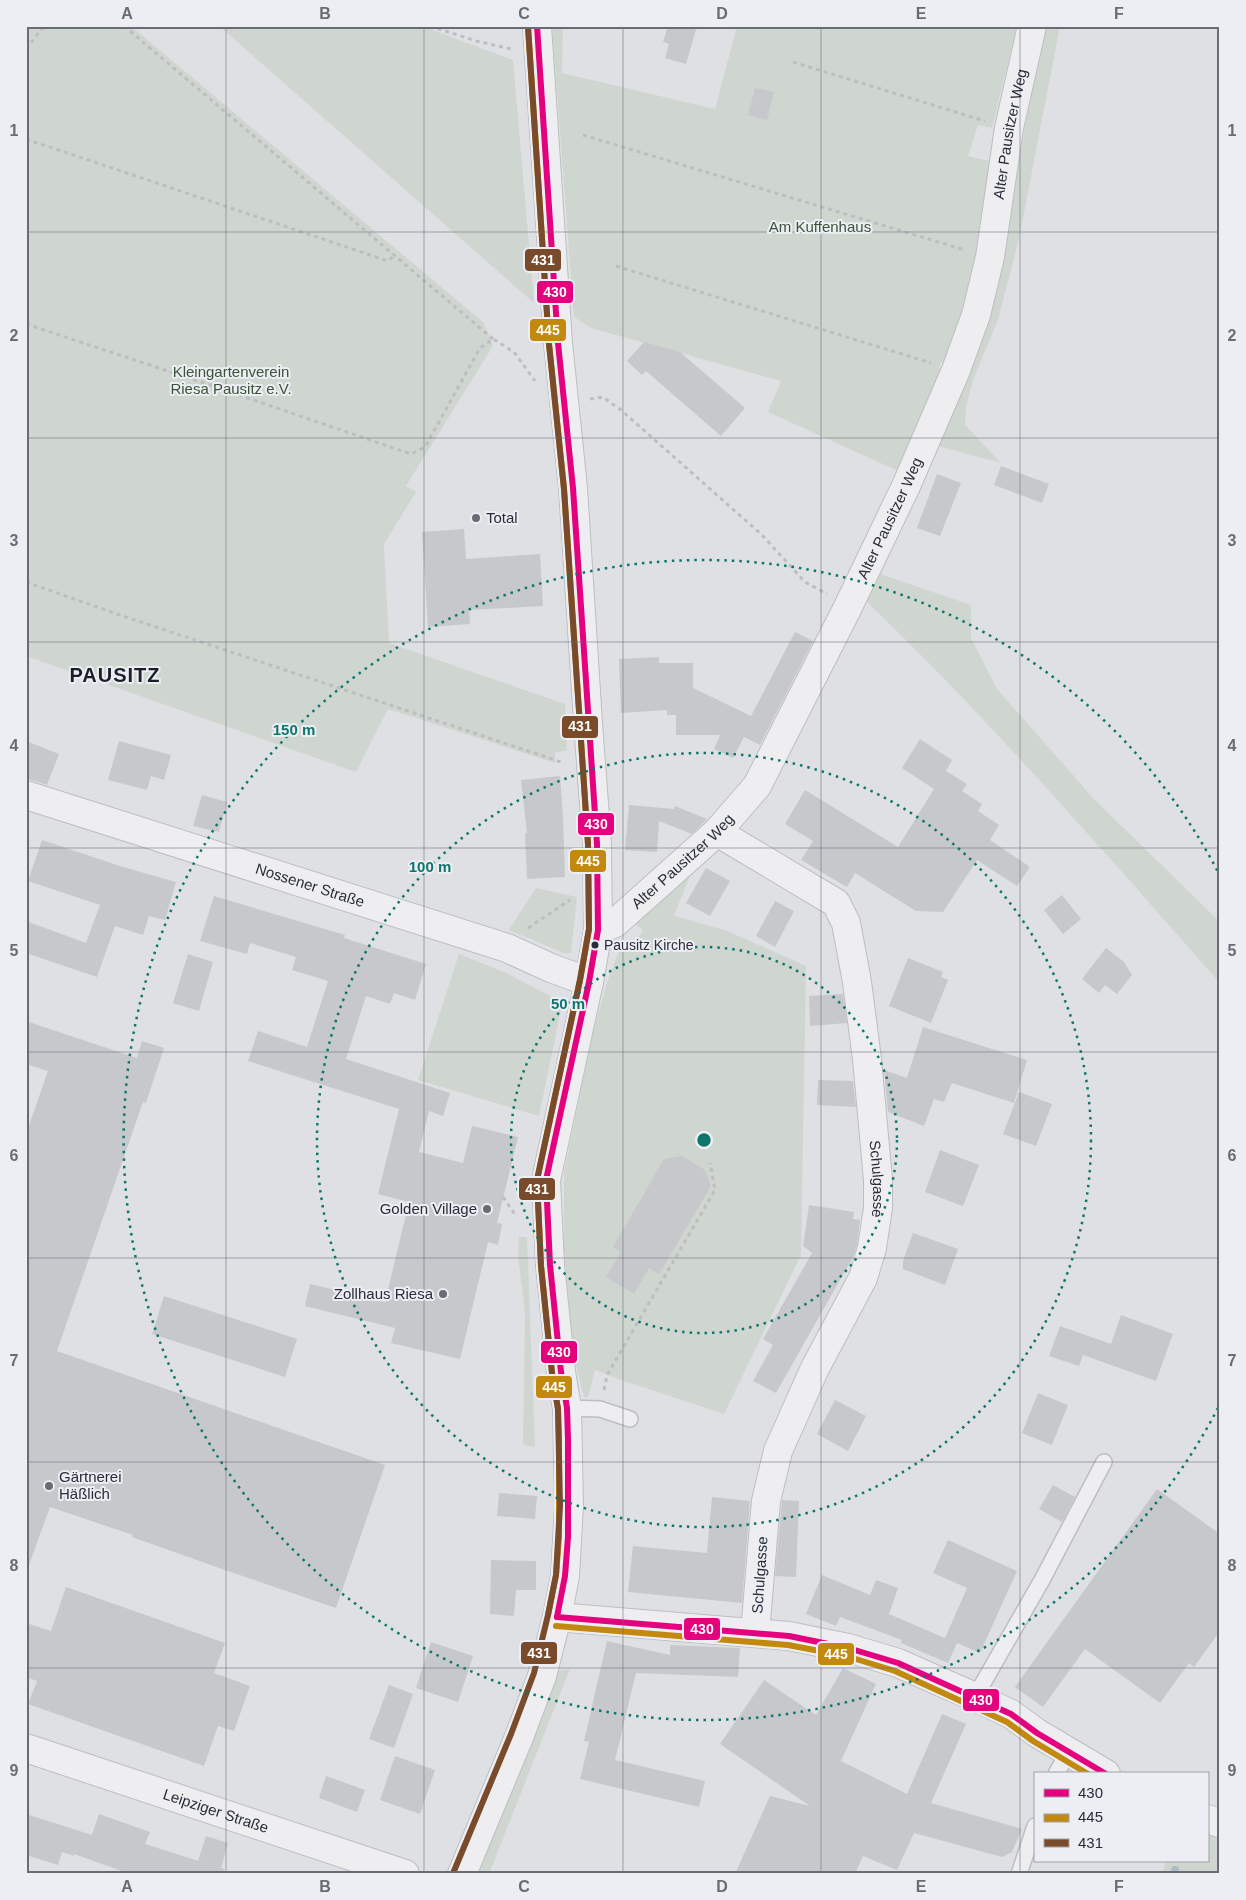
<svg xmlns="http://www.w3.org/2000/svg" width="1246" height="1900" viewBox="0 0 1246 1900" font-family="Arial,sans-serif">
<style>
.green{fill:#cfd6cf}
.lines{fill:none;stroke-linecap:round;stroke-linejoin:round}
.stream{stroke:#afbbcb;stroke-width:8}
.building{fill:#c7c8cb}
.service-casing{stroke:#bdbec1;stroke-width:18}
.minor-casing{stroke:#bdbec1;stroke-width:30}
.tertiary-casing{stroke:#bdbec1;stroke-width:30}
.path{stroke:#bdbec2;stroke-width:3;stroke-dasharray:4 4;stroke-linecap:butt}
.service{stroke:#eeeef0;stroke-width:15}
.minor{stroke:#eeeef0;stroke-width:28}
.tertiary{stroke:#eeeef0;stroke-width:28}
.bus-1-casing{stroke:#eceef3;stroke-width:10}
.bus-2-casing{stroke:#eceef3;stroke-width:10}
.bus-3-casing{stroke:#eceef3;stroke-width:10}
.bus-1{stroke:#e5007d;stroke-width:6}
.bus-2{stroke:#c3880e;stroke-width:6}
.bus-3{stroke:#7a4b2a;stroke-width:6}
.grid{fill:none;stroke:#686c74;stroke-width:1;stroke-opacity:0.55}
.ring{fill:none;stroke:#0f766e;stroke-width:2.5;stroke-dasharray:2.5 5}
.poi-dot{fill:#686c74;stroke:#eceef3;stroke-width:2}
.bus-dot{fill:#282d39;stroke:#eceef3;stroke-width:2}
.labels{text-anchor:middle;stroke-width:4;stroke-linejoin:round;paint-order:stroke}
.bus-label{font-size:14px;fill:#282d39;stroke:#eceef3;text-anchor:start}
.street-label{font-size:15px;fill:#282d39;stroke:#eceef3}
.park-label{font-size:15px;fill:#3b5437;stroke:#eceef3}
.poi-label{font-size:15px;fill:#282d39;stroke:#eceef3;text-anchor:start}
.district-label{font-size:20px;font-weight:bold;letter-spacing:1px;fill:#1a1f2a;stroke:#eceef3}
.centre{fill:#0f766e;stroke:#eceef3;stroke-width:2.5}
.ring-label{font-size:15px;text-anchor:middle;font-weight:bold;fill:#0f766e;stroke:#eceef3;stroke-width:4;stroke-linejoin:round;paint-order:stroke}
.line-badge{stroke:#eceef3;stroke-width:2}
.badge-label{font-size:14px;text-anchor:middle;font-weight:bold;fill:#fff}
.neatline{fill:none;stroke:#686c74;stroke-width:2}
.grid-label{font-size:16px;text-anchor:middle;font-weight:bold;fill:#686c74}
</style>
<rect width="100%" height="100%" fill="#dfe0e3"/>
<g class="green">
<polygon points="26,26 131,26 484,323 493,346 406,486 416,492 384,544 389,643 565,704 567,750 555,753 555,763 388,709 356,772 26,656"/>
<polygon points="219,26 422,26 513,60 534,303"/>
<polygon points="552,26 563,26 562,73 715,109 737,26 1017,26 992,128 978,125 968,156 989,161 991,169 966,308 947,364 941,362 939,369 941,370 898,471 768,412 781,381 591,328 574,317"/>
<polygon points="1042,26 1060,26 1019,239 998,320 973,380 966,407 965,425 1001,463 934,445 1006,240"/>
<path d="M877,573L971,605V638L997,689L1095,800L1220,922V983C1105,853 991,721 866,601Z"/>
<polygon points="695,863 674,916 725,930 806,966 801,1255 724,1414 621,1380 595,1370 588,1397 584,1397 573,1353 564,1250 564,1172 593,1032 608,979 622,944 631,948 643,930 634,923"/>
<polygon points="536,888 577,897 571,953 564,953 509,930"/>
<polygon points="459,954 506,973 554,998 561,1009 539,1116 418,1080"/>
<polygon points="519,1237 527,1237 535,1447 523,1445 525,1313 518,1256"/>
<polygon points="570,1669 489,1874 475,1874 558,1671"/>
<polygon points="1207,1834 1220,1837 1220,1874 1162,1874 1166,1861 1207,1861"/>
</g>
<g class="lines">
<polyline class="stream" points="1174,1874 1175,1870"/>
</g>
<g class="building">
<polygon points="668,26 697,26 686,64 665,58 669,44 663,42"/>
<polygon points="755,88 774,92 767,120 748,115"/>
<polygon points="644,342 680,352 745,408 721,436 646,371 642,375 627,361"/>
<polygon points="1001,466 1049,484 1042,503 994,485"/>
<polygon points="937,474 961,483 940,536 917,528"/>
<polygon points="464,529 466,559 540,554 543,606 469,610 470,624 428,627 422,532"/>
<polygon points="795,632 813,641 760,745 744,737 733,758 714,749 720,735 676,735 676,715 667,715 667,710 621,713 619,659 659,657 659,663 693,663 693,688 751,716"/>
<polygon points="920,739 952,760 946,771 967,784 962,791 982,804 978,811 999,825 990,840 1030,867 1017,886 977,860 943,912 916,911 855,873 847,887 801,860 813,841 785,824 805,790 898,847 934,789 902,768"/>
<polygon points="26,741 59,754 47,785 26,778"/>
<polygon points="119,741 171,755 164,780 151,776 147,790 108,780"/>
<polygon points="560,776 563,816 565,877 527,879 525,833 527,833 521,780"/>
<polygon points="202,795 227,802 219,832 193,826"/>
<polygon points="629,805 674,809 675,806 707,819 692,834 659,821 657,852 625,850"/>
<polygon points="42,840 123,867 176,882 165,920 149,916 143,935 115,926 97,977 26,953 26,921 86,943 100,905 28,881"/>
<polygon points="706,868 730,881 710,916 686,903"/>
<polygon points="1062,895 1081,919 1063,934 1044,910"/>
<polygon points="214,896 345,935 344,938 426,964 415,1000 394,993 390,1004 366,996 346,1059 450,1093 443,1116 429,1111 419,1152 463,1163 472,1126 518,1137 497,1223 502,1224 498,1245 488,1242 460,1359 391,1343 395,1328 305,1306 310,1284 385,1302 409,1202 378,1194 399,1109 248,1061 258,1031 307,1047 328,981 292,970 296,957 250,943 247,954 200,941"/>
<polygon points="775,901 794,911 775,947 756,936"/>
<polygon points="1106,948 1124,962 1132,975 1117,994 1105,985 1099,993 1082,979"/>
<polygon points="188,954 213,962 199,1011 173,1003"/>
<polygon points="908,958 943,972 941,977 948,980 931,1023 889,1006"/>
<polygon points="843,994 847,1023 810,1026 809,996"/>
<polygon points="26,1021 137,1058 142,1041 164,1048 146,1103 143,1102 57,1351 385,1465 336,1608 225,1570 132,1537 133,1535 50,1507 29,1565 26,1565 26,1134 48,1071 26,1064"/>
<polygon points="923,1027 1027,1060 1014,1103 952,1083 944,1102 934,1099 924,1126 888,1112 884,1070 907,1078"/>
<polygon points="818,1080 853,1081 856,1107 817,1105"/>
<polygon points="1019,1092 1052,1104 1036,1146 1003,1134"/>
<polygon points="940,1150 979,1165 963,1206 925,1192"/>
<polygon points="682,1156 705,1170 711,1186 659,1274 649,1268 634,1294 606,1277 621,1252 613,1247 664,1159"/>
<polygon points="809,1205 854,1212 853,1219 860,1220 857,1245 853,1257 776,1393 753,1381 773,1345 763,1339 812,1253 803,1246"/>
<polygon points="913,1233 958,1249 945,1285 903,1269 903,1261"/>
<polygon points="164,1296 297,1339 285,1377 152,1334"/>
<polygon points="1121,1315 1173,1334 1156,1381 1083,1355 1079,1366 1049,1356 1060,1326 1111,1344"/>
<polygon points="1038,1393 1068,1405 1052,1445 1022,1433"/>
<polygon points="835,1400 866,1416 848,1451 817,1434"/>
<polygon points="1053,1485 1075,1497 1062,1522 1039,1509"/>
<polygon points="1157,1489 1220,1534 1220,1631 1194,1667 1189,1663 1160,1703 1085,1649 1043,1707 1015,1687"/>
<polygon points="499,1493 537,1496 535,1519 497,1516"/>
<polygon points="712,1497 750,1501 742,1603 628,1592 633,1546 707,1553"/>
<polygon points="782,1500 799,1501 796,1577 775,1576"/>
<polygon points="948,1540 1017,1571 980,1653 957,1643 948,1663 901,1643 902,1640 840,1617 836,1626 806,1614 822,1575 870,1595 876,1580 898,1588 889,1614 945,1638 967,1588 933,1573"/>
<polygon points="491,1560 536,1561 536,1590 516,1590 514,1616 490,1614"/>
<polygon points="66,1587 225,1643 214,1673 250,1686 234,1731 218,1726 204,1766 28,1704 37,1681 26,1677 26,1623 51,1631"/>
<polygon points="607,1641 670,1655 670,1645 740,1648 738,1677 636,1673 615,1760 705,1781 699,1807 580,1779 589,1742 584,1741"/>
<polygon points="431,1642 473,1656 458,1702 416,1688"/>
<polygon points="843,1668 876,1684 841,1761 907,1794 942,1714 966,1724 931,1803 1022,1829 1012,1852 1002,1857 914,1833 897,1870 863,1856 855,1874 735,1874 770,1796 810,1806 720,1744 764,1680 816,1715"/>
<polygon points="389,1685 413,1694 394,1748 369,1739"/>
<polygon points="395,1756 435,1770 420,1814 380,1800"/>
<polygon points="326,1776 365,1790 357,1812 319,1798"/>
<polygon points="26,1814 92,1835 99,1814 150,1832 145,1844 224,1869 223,1874 130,1874 74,1854 74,1856 62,1852 58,1865 26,1855"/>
<polygon points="206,1836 228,1843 221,1868 198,1861"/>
</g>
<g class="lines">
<g class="service-casing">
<g id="service">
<polyline points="567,1408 600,1409 630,1419"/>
<polyline points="975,1697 1042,1580 1104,1462"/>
<polyline points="1056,1774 1069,1751"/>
<polyline points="1019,1874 1035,1826"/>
</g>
</g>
<g class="minor-casing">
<g id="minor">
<path id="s1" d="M717,832L836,903L846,923L857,982L867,1059L878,1180V1208L872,1248L863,1278L815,1368L778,1451L766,1501L755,1633"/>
<path id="s2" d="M598,930L615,923L717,832L757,786L847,609L906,486L956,370L976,315L990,257L1009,128L1032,26"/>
<path id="s3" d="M26,1748L405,1874"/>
</g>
</g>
<g class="tertiary-casing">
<g id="tertiary">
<path id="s4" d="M26,795L507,948L551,968L589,982"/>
<polyline points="557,1617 789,1636 848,1648 898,1663 975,1697 1011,1714 1037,1733 1106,1774"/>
<polyline points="1207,1819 1220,1823"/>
<polyline points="462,1874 519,1737 542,1676 557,1617 565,1576 569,1506 567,1408 561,1372 550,1265 546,1180 589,982 598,930 597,844 588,723 573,488 558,343 537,26"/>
</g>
</g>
<g class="path">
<polyline points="124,26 493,339"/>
<polyline points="430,26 476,41 511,49"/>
<polyline points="26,49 44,26"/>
<polyline points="793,62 985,121"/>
<polyline points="583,135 965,250"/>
<polyline points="26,139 388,261 395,255"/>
<polyline points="616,266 931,363"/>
<polyline points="26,324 195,380 411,454 425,447 480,348 493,339 514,352 535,381"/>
<polyline points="590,399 603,397 621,410 762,535 805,582 827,594"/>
<polyline points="26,582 120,615 564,763"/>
<polyline points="528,928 570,900"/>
<polyline points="503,1197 516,1216"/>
<polyline points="604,1390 607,1375 715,1190 710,1163"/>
</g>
<use href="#service" class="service"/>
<use href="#minor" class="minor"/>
<use href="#tertiary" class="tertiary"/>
<g class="bus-1-casing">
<g id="bus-1">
<polyline points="537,26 558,343 573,488 597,844 598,930 589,982 546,1180 550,1265 561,1372 567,1408 568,1439 568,1537 565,1576 557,1617"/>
<polyline points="557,1617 789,1636 848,1648 898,1663 1011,1714 1037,1733 1106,1774"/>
</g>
</g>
<g class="bus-2-casing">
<g id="bus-2">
<polyline points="528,27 549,344 564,489 588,844 589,929 580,980 537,1180 541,1266 552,1373 558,1409 559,1439 559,1537 556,1575 548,1615"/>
<polyline points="556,1626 788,1645 846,1656 895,1671 1007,1722 1033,1741 1088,1774"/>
</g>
</g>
<g class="bus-3-casing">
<polyline id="bus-3" points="454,1871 511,1734 534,1673 548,1615 556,1575 560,1506 558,1409 552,1373 541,1266 537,1180 580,980 589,929 588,844 564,489 549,344 528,27"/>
</g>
<use href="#bus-1" class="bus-1"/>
<use href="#bus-2" class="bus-2"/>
<use href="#bus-3" class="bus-3"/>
</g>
<path class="grid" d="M226,26V1874M424,26V1874M623,26V1874M821,26V1874M1020,26V1874M26,232H1220M26,438H1220M26,642H1220M26,848H1220M26,1052H1220M26,1258H1220M26,1462H1220M26,1668H1220"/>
<g class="ring">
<circle cx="704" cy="1140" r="193"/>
<circle cx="704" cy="1140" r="387"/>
<path d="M1218 1408A580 580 0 1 1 1218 872"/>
</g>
<g class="poi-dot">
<circle cx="476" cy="518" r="5"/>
<circle cx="487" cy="1209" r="5"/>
<circle cx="443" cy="1294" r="5"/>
<circle cx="49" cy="1486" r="5"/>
</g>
<circle class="bus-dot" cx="595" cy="945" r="4.5"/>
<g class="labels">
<g class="bus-label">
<text x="604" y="950">Pausitz Kirche</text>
</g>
<g class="street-label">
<text dy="5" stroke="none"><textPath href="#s2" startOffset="920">Alter Pausitzer Weg</textPath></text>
<text dy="5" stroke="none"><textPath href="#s2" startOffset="515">Alter Pausitzer Weg</textPath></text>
<text dy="5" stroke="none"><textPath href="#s2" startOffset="110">Alter Pausitzer Weg</textPath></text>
<text dy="5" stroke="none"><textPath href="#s4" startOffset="298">Nossener Straße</textPath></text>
<text dy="5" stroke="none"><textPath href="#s1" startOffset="419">Schulgasse</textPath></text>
<text transform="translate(760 1575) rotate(-86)" y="5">Schulgasse</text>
<text dy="5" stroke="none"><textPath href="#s3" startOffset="200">Leipziger Straße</textPath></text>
</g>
<g class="park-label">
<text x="820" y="232">Am Kuffenhaus</text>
<text x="231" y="377">Kleingartenverein<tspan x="231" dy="17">Riesa Pausitz e.V.</tspan></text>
</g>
<g class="poi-label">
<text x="486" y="523">Total</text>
<text x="477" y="1214" text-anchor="end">Golden Village</text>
<text x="433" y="1299" text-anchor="end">Zollhaus Riesa</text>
<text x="59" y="1482">Gärtnerei<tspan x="59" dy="17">Häßlich</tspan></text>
</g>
<g class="district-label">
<text x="115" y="682">PAUSITZ</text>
</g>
</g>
<circle cx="704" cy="1140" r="8" class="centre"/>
<g class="ring-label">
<text x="294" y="735">150 m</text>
<text x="430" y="872">100 m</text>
<text x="568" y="1009">50 m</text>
</g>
<g class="line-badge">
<rect x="524" y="248" width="38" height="24" rx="5" fill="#7a4b2a"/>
<rect x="536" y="280" width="38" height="24" rx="5" fill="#e5007d"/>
<rect x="529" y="318" width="38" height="24" rx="5" fill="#c3880e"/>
<rect x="561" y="715" width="38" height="24" rx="5" fill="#7a4b2a"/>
<rect x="577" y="812" width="38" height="24" rx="5" fill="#e5007d"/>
<rect x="569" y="849" width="38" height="24" rx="5" fill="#c3880e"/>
<rect x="518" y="1177" width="38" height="24" rx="5" fill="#7a4b2a"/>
<rect x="540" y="1340" width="38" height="24" rx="5" fill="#e5007d"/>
<rect x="535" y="1375" width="38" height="24" rx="5" fill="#c3880e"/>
<rect x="683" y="1617" width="38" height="24" rx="5" fill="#e5007d"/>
<rect x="520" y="1641" width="38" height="24" rx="5" fill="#7a4b2a"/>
<rect x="817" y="1642" width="38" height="24" rx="5" fill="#c3880e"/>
<rect x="962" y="1688" width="38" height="24" rx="5" fill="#e5007d"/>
</g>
<g class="badge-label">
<text x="543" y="265">431</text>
<text x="555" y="297">430</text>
<text x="548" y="335">445</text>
<text x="580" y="731">431</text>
<text x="596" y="829">430</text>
<text x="588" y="866">445</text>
<text x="537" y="1194">431</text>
<text x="559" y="1357">430</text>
<text x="554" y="1392">445</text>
<text x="702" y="1634">430</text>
<text x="539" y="1658">431</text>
<text x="836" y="1659">445</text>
<text x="981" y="1705">430</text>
</g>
<rect width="1246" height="1900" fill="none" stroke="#eceef3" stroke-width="55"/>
<rect x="1034" y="1772" width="175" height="90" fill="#eceef3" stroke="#9ea1a9"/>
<rect x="1044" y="1789" width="25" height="8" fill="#e5007d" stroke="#9ea1a9"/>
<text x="1078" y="1798" font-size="15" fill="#282d39">430</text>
<rect x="1044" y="1814" width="25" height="8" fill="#c3880e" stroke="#9ea1a9"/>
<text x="1078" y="1822" font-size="15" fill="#282d39">445</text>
<rect x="1044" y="1839" width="25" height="8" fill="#7a4b2a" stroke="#9ea1a9"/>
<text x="1078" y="1848" font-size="15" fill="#282d39">431</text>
<rect x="28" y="28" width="1190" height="1844" class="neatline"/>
<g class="grid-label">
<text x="127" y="19">A</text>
<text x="325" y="19">B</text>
<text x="524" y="19">C</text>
<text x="722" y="19">D</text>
<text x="921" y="19">E</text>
<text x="1119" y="19">F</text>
<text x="14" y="136">1</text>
<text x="1232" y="136">1</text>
<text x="14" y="341">2</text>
<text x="1232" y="341">2</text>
<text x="14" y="546">3</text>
<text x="1232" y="546">3</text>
<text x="14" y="751">4</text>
<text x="1232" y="751">4</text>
<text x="14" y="956">5</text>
<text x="1232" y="956">5</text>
<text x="14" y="1161">6</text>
<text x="1232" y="1161">6</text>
<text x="14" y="1366">7</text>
<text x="1232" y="1366">7</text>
<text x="14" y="1571">8</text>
<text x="1232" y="1571">8</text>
<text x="14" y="1776">9</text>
<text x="1232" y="1776">9</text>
<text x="127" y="1892">A</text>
<text x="325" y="1892">B</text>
<text x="524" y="1892">C</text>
<text x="722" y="1892">D</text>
<text x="921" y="1892">E</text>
<text x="1119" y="1892">F</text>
</g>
</svg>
